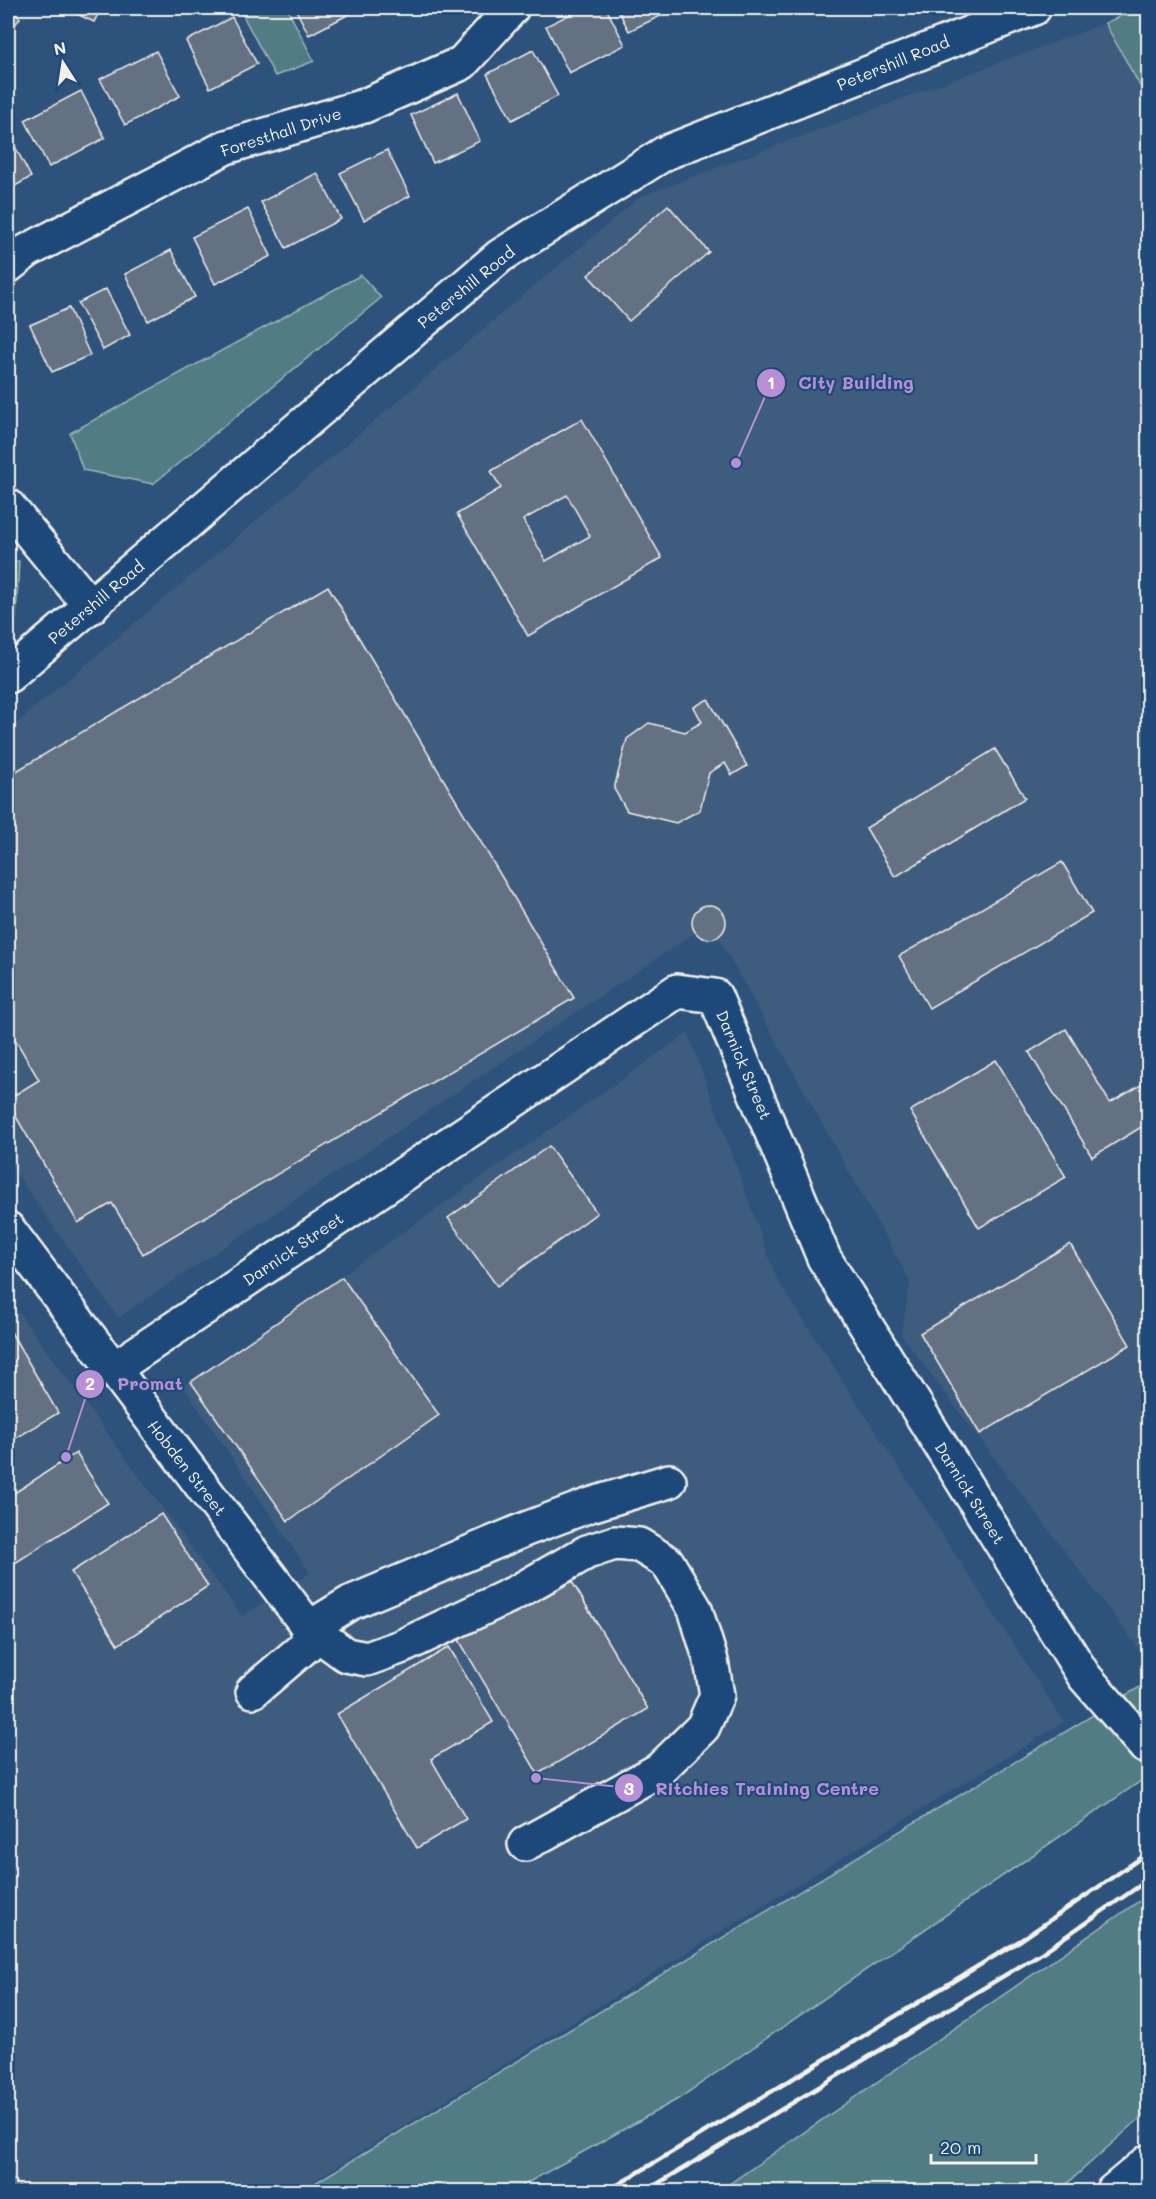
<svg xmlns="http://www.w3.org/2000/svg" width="1156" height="2199" viewBox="0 0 1156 2199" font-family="Mali,sans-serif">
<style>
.built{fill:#3e5b7e}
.green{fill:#517b83;stroke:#a2b6b6;stroke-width:1.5}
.building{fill:#647183;stroke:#f4f1e8;stroke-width:1.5;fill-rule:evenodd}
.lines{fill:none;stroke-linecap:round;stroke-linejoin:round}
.minor-casing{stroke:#f4f1e8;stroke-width:38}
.minor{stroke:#1f4a7a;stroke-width:33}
.rail{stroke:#f4f1e8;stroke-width:4.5}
.labels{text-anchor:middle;stroke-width:4.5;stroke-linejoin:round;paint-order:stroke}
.street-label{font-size:16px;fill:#f4f1e8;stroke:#1f4a7a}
.leader{fill:none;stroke:#b88ed4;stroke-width:2}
.callout-dot{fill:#b88ed4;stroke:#1f4a7a;stroke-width:2}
.mark-label{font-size:18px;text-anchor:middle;font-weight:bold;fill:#fff}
.callout-label{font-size:18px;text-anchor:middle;font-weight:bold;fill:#b88ed4;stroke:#1f4a7a;stroke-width:4.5;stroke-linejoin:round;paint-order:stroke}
</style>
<rect width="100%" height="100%" fill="#2d527c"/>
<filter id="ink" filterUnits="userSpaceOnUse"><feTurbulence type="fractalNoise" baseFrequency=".0167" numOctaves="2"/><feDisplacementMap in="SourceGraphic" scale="12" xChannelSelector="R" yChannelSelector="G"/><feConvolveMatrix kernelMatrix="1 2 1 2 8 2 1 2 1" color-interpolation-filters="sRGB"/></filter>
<g filter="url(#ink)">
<g class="built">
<polygon points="1105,23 1148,100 1148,1661 901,1335 910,1281 710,923 118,1318 8,1162 8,730 641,196"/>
<polygon points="688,1033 777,1279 1064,1722 297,2191 24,2191 8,2174 8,1298 242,1616 310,1573 183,1386"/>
</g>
<g class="green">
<polygon points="239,8 287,8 314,61 275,76"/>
<polygon points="1139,8 1148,8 1148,100 1105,23"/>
<polygon points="361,275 381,298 153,484 83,470 70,433"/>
<polygon points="19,561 16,619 8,625 8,562"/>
<polygon points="1148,1682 1148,1776 678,2099 513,2191 300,2192"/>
<polygon points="1148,1895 1148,2111 1059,2191 719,2191"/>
<polygon points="8,2174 24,2191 8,2191"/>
</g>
<g class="building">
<polygon points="64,8 101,8 94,22"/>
<polygon points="295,8 361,8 309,35"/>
<polygon points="583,8 606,8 625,45 569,73 546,26"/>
<polygon points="617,8 677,8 629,31"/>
<polygon points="8,9 20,18 8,35"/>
<polygon points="232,17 257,64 210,88 186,41"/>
<polygon points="533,50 558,96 512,120 487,74"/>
<polygon points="156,51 180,96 125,125 100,79"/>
<polygon points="81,91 105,138 49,167 25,120"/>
<polygon points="458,93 480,141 433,163 411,115"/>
<polygon points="8,133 31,177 8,190"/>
<polygon points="387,150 410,196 364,220 340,173"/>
<polygon points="317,173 341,219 286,248 261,202"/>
<polygon points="668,205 709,252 629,321 588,275"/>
<polygon points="248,209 271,256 215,284 192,237"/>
<polygon points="171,250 195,297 148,321 125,274"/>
<polygon points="106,289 130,335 103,350 78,303"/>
<polygon points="69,308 90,355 52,372 30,325"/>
<path d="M582,419L662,558L528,636L457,514L501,488L491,471ZM567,495L590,536L546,561L523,520Z"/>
<polygon points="328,586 574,998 143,1254 112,1203 78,1223 8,1103 8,1099 39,1080 8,1027 8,776"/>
<polygon points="708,699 747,766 732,775 725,763 709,773 700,810 676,823 627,811 614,789 627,739 649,723 685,732 702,722 694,707"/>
<polygon points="995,749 1025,798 895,877 866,828"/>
<polygon points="1062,862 1092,913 929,1008 899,956"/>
<circle cx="709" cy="922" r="17"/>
<polygon points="1066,1029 1110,1103 1148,1081 1148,1123 1092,1157 1029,1052"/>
<polygon points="996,1060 1066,1177 979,1228 910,1111"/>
<polygon points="549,1146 597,1213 497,1286 448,1218"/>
<polygon points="1070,1244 1130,1345 980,1434 920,1333"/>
<polygon points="342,1277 439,1415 288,1521 191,1382"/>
<polygon points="8,1327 58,1413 8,1443"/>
<polygon points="76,1453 108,1503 12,1565 8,1559 8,1497"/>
<polygon points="161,1514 208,1586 118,1645 71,1572"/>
<polygon points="568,1575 648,1709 538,1774 459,1640"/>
<polygon points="449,1647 493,1722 431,1759 466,1819 417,1848 337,1714"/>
</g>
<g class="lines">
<g class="minor-casing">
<g id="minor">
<polyline points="8,266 27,251 226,147 364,106 462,63 512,8"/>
<polyline points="8,506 91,607"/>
<polyline points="8,676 500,256 665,153 1034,8"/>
<polyline points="8,1229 309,1628 307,1645 253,1691"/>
<polyline points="112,1370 677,991 715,996 824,1258 1084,1676 1145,1746"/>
<polyline points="525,1844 659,1770 703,1727 717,1695 711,1661 695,1609 667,1562 639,1545 615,1543 587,1552 515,1593 403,1646 367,1659 346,1655 309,1628 350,1603 526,1529 590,1505 669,1481"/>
<polyline points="1112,2192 1148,2162"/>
</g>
</g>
<use href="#minor" class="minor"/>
<g class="rail">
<polyline points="606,2192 1021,1940 1148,1853"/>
<polyline points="644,2192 1040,1954 1148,1880"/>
</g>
</g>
</g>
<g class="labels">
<g class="street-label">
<text transform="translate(893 63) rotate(-22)" y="6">Petershill Road</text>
<text transform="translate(281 132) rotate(-18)" y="6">Foresthall Drive</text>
<text transform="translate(466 287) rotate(-39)" y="6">Petershill Road</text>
<text transform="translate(96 602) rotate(-40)" y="6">Petershill Road</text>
<text transform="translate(744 1065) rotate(67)" y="6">Darnick Street</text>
<text transform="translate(293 1249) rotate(-34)" y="6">Darnick Street</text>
<text transform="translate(187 1468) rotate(52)" y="6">Hobden Street</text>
<text transform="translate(970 1493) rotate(58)" y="6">Darnick Street</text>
</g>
</g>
<path class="leader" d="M736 463L771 383M66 1457L90 1384M536 1778L629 1788"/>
<g class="callout-dot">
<circle cx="736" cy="463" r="6"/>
<circle cx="66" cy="1457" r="6"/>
<circle cx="536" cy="1778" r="6"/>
<circle cx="771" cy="383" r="15"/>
<circle cx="90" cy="1384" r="15"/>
<circle cx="629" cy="1788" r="15"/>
</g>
<g class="mark-label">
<text x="771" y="389">1</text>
<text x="90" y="1390">2</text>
<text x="629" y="1795">3</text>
</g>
<g class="callout-label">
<text x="856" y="389">City Building</text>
<text x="150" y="1390">Promat</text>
<text x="767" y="1795">Ritchies Training Centre</text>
</g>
<rect width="1156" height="2199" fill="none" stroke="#1f4a7a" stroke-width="30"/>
<rect x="15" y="15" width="1126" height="2169" fill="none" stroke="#f4f1e8" stroke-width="2" filter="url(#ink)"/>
<g transform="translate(63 63) rotate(348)" stroke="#1f4a7a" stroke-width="4.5" paint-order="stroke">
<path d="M0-4.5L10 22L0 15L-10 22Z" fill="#f4f1e8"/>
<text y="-9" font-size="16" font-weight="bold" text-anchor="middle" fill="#f4f1e8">N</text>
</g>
<path d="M931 2154v9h105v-9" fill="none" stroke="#f4f1e8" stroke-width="3"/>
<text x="940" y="2154" font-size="18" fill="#f4f1e8" stroke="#1f4a7a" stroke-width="4.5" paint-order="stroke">20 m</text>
</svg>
